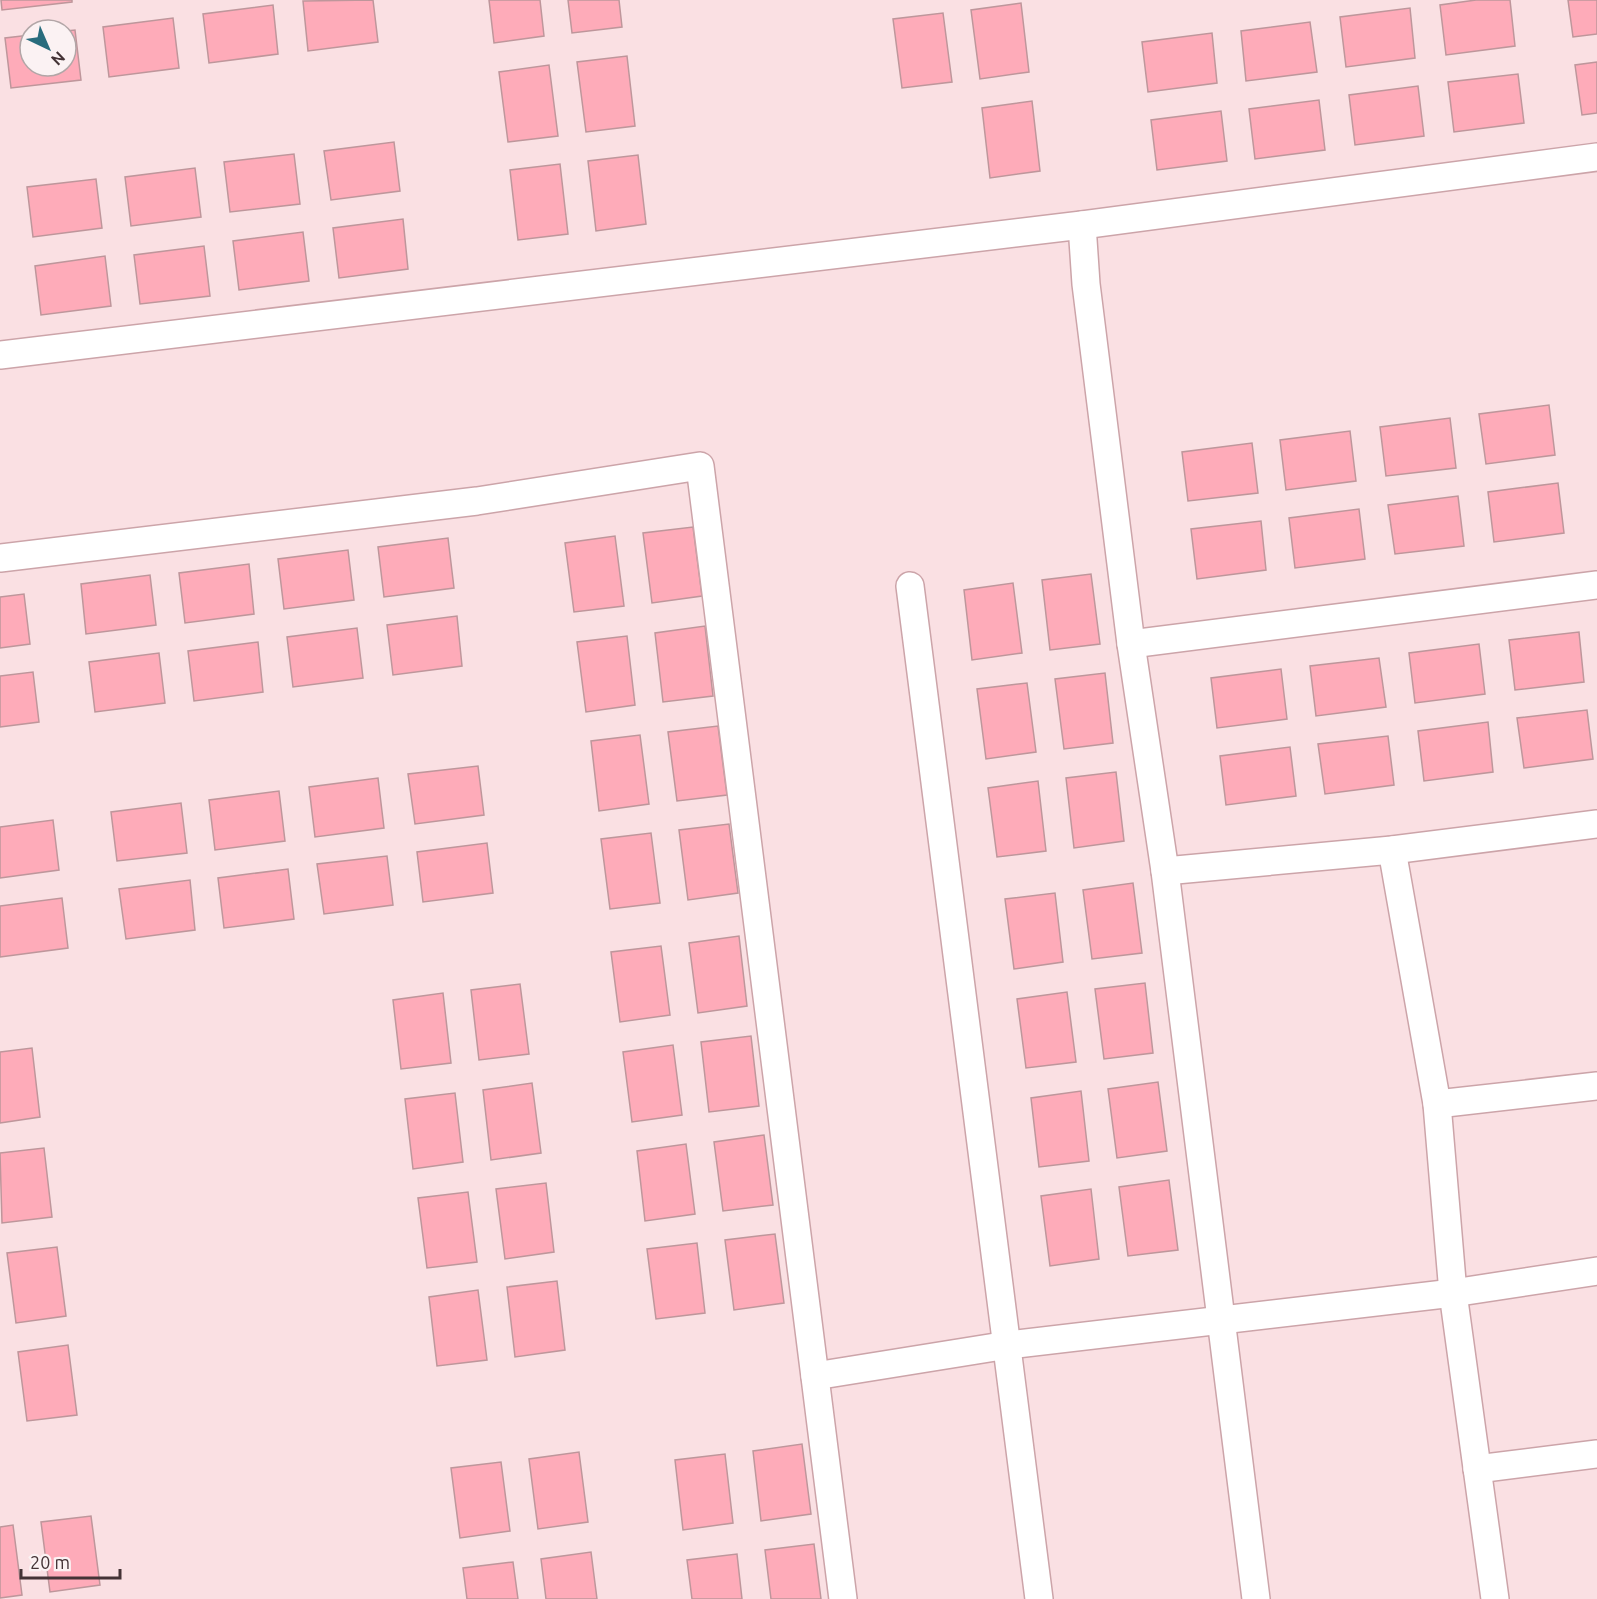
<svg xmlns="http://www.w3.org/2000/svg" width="1597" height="1599" viewBox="0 0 1597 1599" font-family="Ubuntu,sans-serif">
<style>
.building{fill:#feabb9;stroke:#be969b;stroke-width:1.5}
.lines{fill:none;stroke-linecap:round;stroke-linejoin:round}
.minor-casing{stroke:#cca4a9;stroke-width:30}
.minor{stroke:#fff;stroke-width:27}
</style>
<rect width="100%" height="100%" fill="#fae0e3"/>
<g class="building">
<polygon points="1,0 72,0 72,2 2,10"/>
<polygon points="373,0 378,42 308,51 303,1"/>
<polygon points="489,0 540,0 544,36 494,43"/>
<polygon points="568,0 619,0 622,27 572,33"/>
<polygon points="1476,0 1510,0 1515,46 1446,55 1440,5"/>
<polygon points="1568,0 1597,0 1597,34 1573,37"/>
<polygon points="1021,3 1029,72 980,79 971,10"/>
<polygon points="273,5 278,54 209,63 203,14"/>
<polygon points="1410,8 1415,58 1346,67 1340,17"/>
<polygon points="943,13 952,82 902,88 893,19"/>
<polygon points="173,18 179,68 109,77 103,27"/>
<polygon points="1310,22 1317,72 1246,81 1241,31"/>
<polygon points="75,30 81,80 11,88 5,38 30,35 30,66 66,66 66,31"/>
<polygon points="1212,33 1217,83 1148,92 1142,42"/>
<polygon points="627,56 635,126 586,132 577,62"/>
<polygon points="1597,62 1597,113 1582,115 1575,65"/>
<polygon points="549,65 558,136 508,142 499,72"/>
<polygon points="1518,74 1524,123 1454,132 1448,82"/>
<polygon points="1418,86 1424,136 1355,145 1349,95"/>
<polygon points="1319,100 1325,150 1255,159 1249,109"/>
<polygon points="1032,101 1040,171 990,178 982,108"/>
<polygon points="1221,111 1227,161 1157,170 1151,120"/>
<polygon points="394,142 400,191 331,200 324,151"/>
<polygon points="294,154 300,204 230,212 224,162"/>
<polygon points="638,155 646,224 596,231 588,161"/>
<polygon points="560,164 568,234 518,240 510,170"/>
<polygon points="195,168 201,217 131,226 125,177"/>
<polygon points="96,179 102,228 33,237 27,187"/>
<polygon points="403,219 408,269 339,278 333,228"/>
<polygon points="303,232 309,281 239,290 233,241"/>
<polygon points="204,246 210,296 140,304 134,255"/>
<polygon points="105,256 111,306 41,315 35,266"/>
<polygon points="1549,405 1555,455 1486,464 1479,414"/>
<polygon points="1450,418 1456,468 1386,476 1380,427"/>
<polygon points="1350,431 1356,481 1286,490 1280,440"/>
<polygon points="1252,443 1258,493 1188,501 1182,452"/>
<polygon points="1558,483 1564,533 1494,542 1488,492"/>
<polygon points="1458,496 1464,546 1395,554 1388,505"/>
<polygon points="1359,509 1365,559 1295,568 1289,518"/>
<polygon points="1261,521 1266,570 1197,579 1191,529"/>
<polygon points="693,527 702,596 652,603 643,533"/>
<polygon points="615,536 624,606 574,612 565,543"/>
<polygon points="448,538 454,588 384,597 378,547"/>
<polygon points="348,550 354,600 284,609 278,559"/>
<polygon points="249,564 254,614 185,623 179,573"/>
<polygon points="1091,574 1100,644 1050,650 1042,580"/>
<polygon points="150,575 156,625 86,634 81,584"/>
<polygon points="1013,583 1022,653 972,660 964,590"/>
<polygon points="24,594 30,644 0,648 0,597"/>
<polygon points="457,616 462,666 393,675 387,625"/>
<polygon points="705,626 713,696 663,702 655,633"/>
<polygon points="357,628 363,678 293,687 287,637"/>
<polygon points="1579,632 1584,682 1515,690 1509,640"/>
<polygon points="627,636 635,705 586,712 577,642"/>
<polygon points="258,642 263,692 194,701 188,651"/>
<polygon points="1479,644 1485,694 1415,703 1409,653"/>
<polygon points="159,653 165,703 95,712 89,662"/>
<polygon points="1379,658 1386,707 1316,716 1310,666"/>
<polygon points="1281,669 1287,719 1217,728 1211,678"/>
<polygon points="33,672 39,722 0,727 0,676"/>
<polygon points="1105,673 1113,743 1064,749 1055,679"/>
<polygon points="1027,683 1036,752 986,759 977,689"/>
<polygon points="1587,710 1593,759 1524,768 1517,718"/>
<polygon points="1488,722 1493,772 1424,781 1418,731"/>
<polygon points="718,726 727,795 677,801 668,732"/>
<polygon points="640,735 649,804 599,811 591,741"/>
<polygon points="1388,736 1394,785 1325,794 1318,744"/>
<polygon points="1290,747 1296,796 1226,805 1220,756"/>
<polygon points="478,766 484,815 415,824 408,774"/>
<polygon points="1116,772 1124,841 1074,848 1066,778"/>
<polygon points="378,778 384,828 315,837 309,787"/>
<polygon points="1038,781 1046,851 997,857 988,788"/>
<polygon points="279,791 285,841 215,850 209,800"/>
<polygon points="181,803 187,853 117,861 111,812"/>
<polygon points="53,820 59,870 0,878 0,827"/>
<polygon points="729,824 738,893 688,900 679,830"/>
<polygon points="651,833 660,903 610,909 601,839"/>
<polygon points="487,843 493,893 423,902 417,852"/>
<polygon points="387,856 393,905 324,914 317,864"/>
<polygon points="288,869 294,919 224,928 218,878"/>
<polygon points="190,880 195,930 126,939 119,889"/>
<polygon points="1133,883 1142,953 1092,959 1083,890"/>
<polygon points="1055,893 1063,962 1014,969 1005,899"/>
<polygon points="62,898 68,948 0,957 0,906"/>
<polygon points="739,936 747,1006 698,1013 689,943"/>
<polygon points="661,946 670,1015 620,1022 611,952"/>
<polygon points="1145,983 1153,1053 1104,1059 1095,989"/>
<polygon points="520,984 529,1054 479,1060 471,990"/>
<polygon points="1067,992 1076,1062 1026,1068 1017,999"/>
<polygon points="443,993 451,1063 401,1069 393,1000"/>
<polygon points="751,1036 759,1106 709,1112 701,1042"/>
<polygon points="673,1045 682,1115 632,1122 623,1052"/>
<polygon points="32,1048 40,1117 0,1123 0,1052"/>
<polygon points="1158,1082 1167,1151 1117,1158 1108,1089"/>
<polygon points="532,1083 541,1153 491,1160 483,1090"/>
<polygon points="1081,1091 1089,1161 1039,1167 1031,1098"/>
<polygon points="455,1093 463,1162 413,1169 405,1099"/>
<polygon points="764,1135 773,1205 723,1211 714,1142"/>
<polygon points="686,1144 695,1214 645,1221 637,1151"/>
<polygon points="44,1148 52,1217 2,1223 0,1153"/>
<polygon points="1169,1180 1178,1250 1128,1256 1119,1187"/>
<polygon points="546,1183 554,1252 505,1259 496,1189"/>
<polygon points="1091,1189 1099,1259 1050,1266 1041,1196"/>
<polygon points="468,1192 477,1262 427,1268 418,1198"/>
<polygon points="775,1234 784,1303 734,1310 725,1240"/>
<polygon points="697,1243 705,1313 656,1319 647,1249"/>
<polygon points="57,1247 66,1316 16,1323 7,1253"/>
<polygon points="557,1281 565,1350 515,1357 507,1287"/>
<polygon points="478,1290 487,1360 437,1366 429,1297"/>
<polygon points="68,1345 77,1415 27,1421 18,1352"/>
<polygon points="802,1444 811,1514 761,1521 753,1451"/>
<polygon points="579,1452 588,1522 538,1529 529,1459"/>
<polygon points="725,1454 733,1523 683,1530 675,1460"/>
<polygon points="501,1462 510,1531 460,1538 451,1468"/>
<polygon points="91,1516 100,1585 50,1592 41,1522"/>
<polygon points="13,1525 22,1595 0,1598 0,1527"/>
<polygon points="814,1544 821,1599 771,1599 765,1550"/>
<polygon points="591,1552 597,1599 546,1599 541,1559"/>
<polygon points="737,1554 742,1599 692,1599 687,1560"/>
<polygon points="513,1562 518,1599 467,1599 463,1568"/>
</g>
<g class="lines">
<g class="minor-casing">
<g id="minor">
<polyline points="1082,225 1086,284 1131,644 1165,871 1256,1599"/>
<polyline points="0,355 1082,225 1597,157"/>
<polyline points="0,558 477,501 700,466 843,1599"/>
<polyline points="910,586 1039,1599"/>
<polyline points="1131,644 1597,585"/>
<polyline points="1392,850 1437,1104 1453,1293 1495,1599"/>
<polyline points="1165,871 1392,850 1597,824"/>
<polyline points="1437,1104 1597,1086"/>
<polyline points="815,1376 1008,1345 1453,1293 1597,1271"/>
<polyline points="1477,1469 1597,1454"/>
</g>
</g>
<use href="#minor" class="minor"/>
</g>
<g transform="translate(48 48) rotate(136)"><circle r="28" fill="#fbf2f3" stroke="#b2a6a7" stroke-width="1.5"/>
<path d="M0-4.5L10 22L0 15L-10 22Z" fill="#286c7d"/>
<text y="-9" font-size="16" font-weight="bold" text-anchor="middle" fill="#443336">N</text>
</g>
<path d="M21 1569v9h99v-9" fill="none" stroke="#443336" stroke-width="3"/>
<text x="30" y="1569" font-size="18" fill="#443336" stroke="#fbf2f3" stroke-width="4.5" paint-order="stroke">20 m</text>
</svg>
